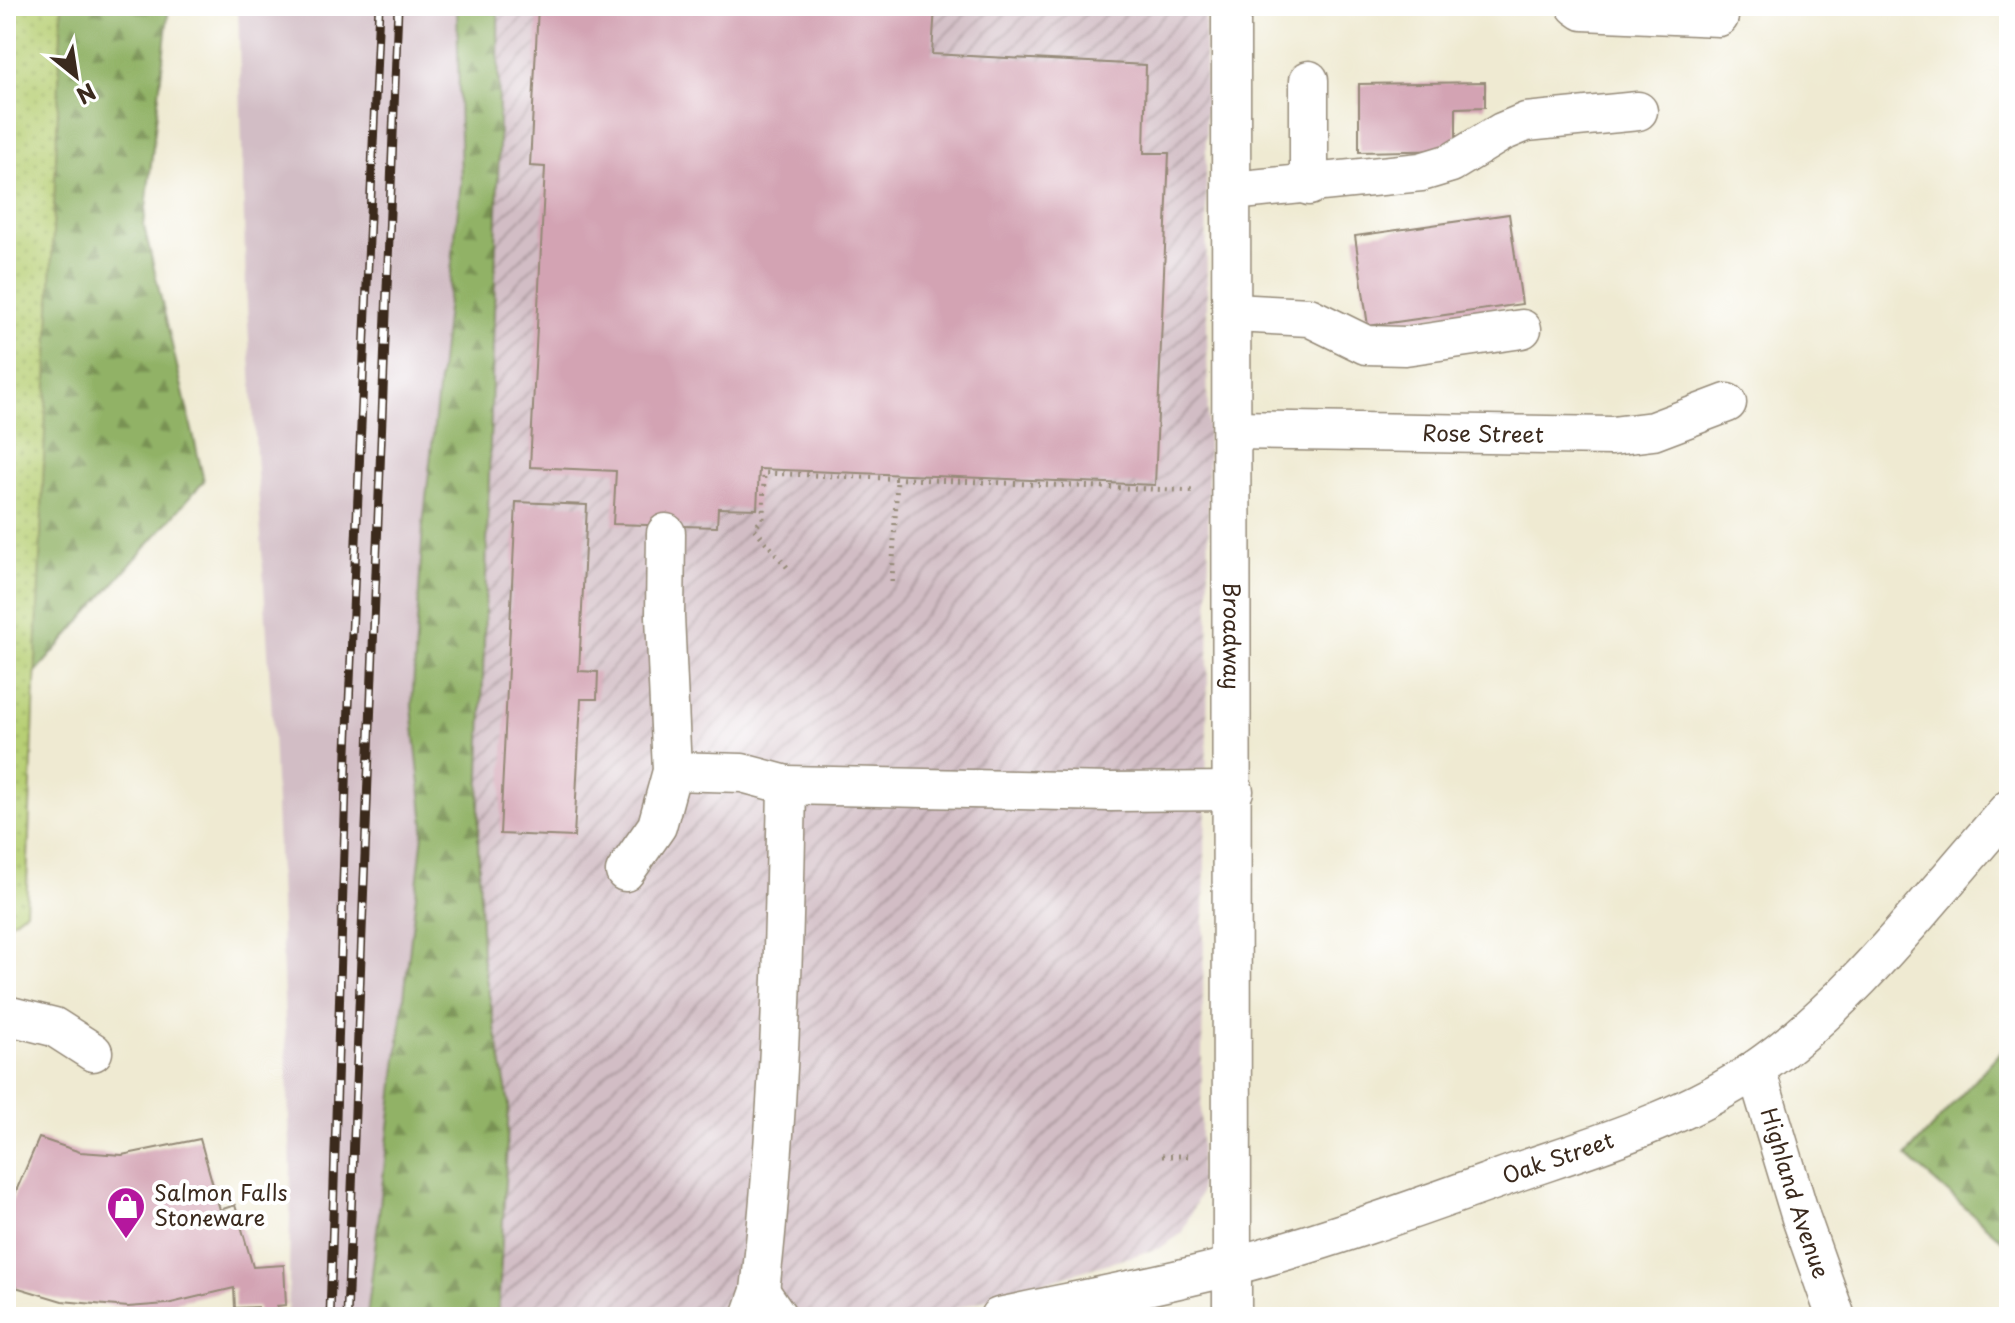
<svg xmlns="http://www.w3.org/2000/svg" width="2015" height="1323" viewBox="0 0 2015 1323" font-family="'Playpen Sans',sans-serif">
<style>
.industrial{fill:url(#industrial-furrows)}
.railway{fill:#d2bdc5}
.forest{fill:url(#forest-firs);stroke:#666e42;stroke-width:2}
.park{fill:url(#park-dots);stroke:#797c49;stroke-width:2}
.building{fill:#d3a3b3}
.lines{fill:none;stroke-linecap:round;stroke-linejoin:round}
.minor-casing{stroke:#958a78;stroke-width:41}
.path{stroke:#958a78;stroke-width:5;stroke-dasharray:2 6;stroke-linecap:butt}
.minor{stroke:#fff;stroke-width:38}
.rail-casing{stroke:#3b2a1e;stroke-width:9}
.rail{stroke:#fff;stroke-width:6;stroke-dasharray:18;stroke-linecap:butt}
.labels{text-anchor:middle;stroke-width:8;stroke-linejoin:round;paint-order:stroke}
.street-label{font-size:22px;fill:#3b2a1e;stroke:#fff}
.poi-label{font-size:22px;fill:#3b2a1e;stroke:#fff;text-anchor:start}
</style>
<defs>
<pattern id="industrial-furrows" width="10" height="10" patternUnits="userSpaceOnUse" patternTransform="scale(2)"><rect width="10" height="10" fill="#d2bdc5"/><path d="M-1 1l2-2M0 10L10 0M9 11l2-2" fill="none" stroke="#ac9a9f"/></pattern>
<pattern id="forest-firs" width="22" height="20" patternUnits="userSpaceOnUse" patternTransform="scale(2)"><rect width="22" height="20" fill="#91b266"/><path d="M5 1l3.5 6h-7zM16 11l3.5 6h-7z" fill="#789153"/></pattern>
<pattern id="park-dots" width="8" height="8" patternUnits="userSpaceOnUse" patternTransform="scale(2)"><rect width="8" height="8" fill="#b7cf74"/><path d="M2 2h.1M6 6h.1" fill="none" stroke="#9eb264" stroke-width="1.8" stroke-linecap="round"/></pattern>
</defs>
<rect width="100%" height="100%" fill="#fff"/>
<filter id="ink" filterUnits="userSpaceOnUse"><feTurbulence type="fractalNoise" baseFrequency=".0125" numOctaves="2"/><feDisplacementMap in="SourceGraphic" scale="16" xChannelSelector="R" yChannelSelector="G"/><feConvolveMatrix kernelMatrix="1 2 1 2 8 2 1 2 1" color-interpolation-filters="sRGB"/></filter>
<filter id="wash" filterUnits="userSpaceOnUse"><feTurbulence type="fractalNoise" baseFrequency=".006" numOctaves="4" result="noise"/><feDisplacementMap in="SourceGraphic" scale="32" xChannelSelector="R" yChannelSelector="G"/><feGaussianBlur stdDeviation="1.8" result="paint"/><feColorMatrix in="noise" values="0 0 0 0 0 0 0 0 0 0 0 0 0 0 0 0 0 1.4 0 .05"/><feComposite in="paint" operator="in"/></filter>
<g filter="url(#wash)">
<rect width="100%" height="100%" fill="#efead2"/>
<polygon class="industrial" points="498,6 1205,6 1209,597 1200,1194 1181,1234 1160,1248 927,1317 498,1317 509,1104 482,956 478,840 499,147"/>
<polygon class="railway" points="238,6 457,6 461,182 423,526 412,706 424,825 367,1317 288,1317 291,1167 273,733 246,290"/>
<g class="forest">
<polygon points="6,6 169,6 144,226 204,481 36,672 6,496"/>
<polygon points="457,6 498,6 499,147 478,840 482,956 509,1104 498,1317 367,1317 424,825 412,706 423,526 461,182"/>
<polygon points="2009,1042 2009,1246 1906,1156"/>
</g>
<polygon class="park" points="6,6 62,6 26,911 6,926"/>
<g id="blocks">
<g class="building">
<polygon points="538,6 935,6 932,54 1146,65 1144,153 1169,153 1155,485 759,469 757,509 718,508 717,527 613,524 616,471 530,467 545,167 530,166"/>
<polygon points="1485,82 1485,107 1456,108 1456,150 1359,152 1359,84"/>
<polygon points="1509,214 1522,304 1368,326 1355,236"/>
<polygon points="516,502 587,505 579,671 598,672 597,699 581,699 574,837 500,834"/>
<polygon points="39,1138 80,1152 122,1155 200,1139 220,1210 235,1205 253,1267 284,1265 286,1305 277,1306 278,1317 258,1317 258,1307 235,1308 234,1288 167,1304 128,1307 62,1301 9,1285 6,1293 6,1214"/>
</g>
</g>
</g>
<g filter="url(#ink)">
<use href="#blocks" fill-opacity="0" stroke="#958a78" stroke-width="2"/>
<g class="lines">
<g class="minor-casing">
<g id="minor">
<path id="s1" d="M1231,6L1232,1317"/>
<polyline points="1576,6 1583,11 1719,17"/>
<polyline points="1309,186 1309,80"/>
<polyline points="1232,191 1421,172 1451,163 1502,132 1526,122 1638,111"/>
<polyline points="1234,313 1309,317 1366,345 1405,346 1522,329"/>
<path id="s2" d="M1233,430L1612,436L1653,431L1727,403"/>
<polyline points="672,771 742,773 787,785"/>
<polyline points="625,872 657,826 672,771 665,616 666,533"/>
<polyline points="6,1015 54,1027 93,1052"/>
<path id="s3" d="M1756,1069L1801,1218L1836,1317"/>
<path d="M760,1291C779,1124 784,953 787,785L1110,792L1234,791"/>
<polyline points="751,1317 760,1291 778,1317"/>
<path id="s4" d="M999,1317C1078,1300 1158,1286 1236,1265C1333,1239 1428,1204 1523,1170C1602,1143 1687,1117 1756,1069C1854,1001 1930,897 2009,809"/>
</g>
</g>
<g class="path">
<polyline points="787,567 754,528 763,519 764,473 1197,491"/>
<polyline points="892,581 897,479"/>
<polyline points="1162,1156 1194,1156"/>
</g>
<use href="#minor" class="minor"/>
<g class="rail-casing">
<g id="rail">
<polyline points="330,1317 347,751 379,6"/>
<polyline points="347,1317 398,6"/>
</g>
</g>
<use href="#rail" class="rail"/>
</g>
</g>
<defs>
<g id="shop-pin" transform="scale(2)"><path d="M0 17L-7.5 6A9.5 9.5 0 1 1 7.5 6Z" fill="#b5179e" stroke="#fff"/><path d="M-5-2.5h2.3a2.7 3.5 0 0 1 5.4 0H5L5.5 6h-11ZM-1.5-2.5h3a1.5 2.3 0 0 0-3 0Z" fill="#fff"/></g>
</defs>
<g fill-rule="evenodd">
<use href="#shop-pin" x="126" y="1206"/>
</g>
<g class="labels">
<g class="street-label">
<text dy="8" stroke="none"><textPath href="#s2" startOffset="250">Rose Street</textPath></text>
<text dy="8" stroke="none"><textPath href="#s1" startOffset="630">Broadway</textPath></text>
<text dy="8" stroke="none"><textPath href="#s4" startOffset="582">Oak Street</textPath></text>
<text dy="8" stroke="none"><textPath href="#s3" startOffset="130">Highland Avenue</textPath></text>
</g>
<g class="poi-label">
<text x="154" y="1201">Salmon Falls<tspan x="154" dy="25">Stoneware</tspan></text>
</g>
</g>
<rect width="2015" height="1323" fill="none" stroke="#fff" stroke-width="32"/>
<g transform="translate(76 76) rotate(150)" stroke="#ffffff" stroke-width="6" paint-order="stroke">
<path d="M0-6L14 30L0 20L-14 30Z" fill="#3b2a1e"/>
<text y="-12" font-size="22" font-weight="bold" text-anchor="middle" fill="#3b2a1e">N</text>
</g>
</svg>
